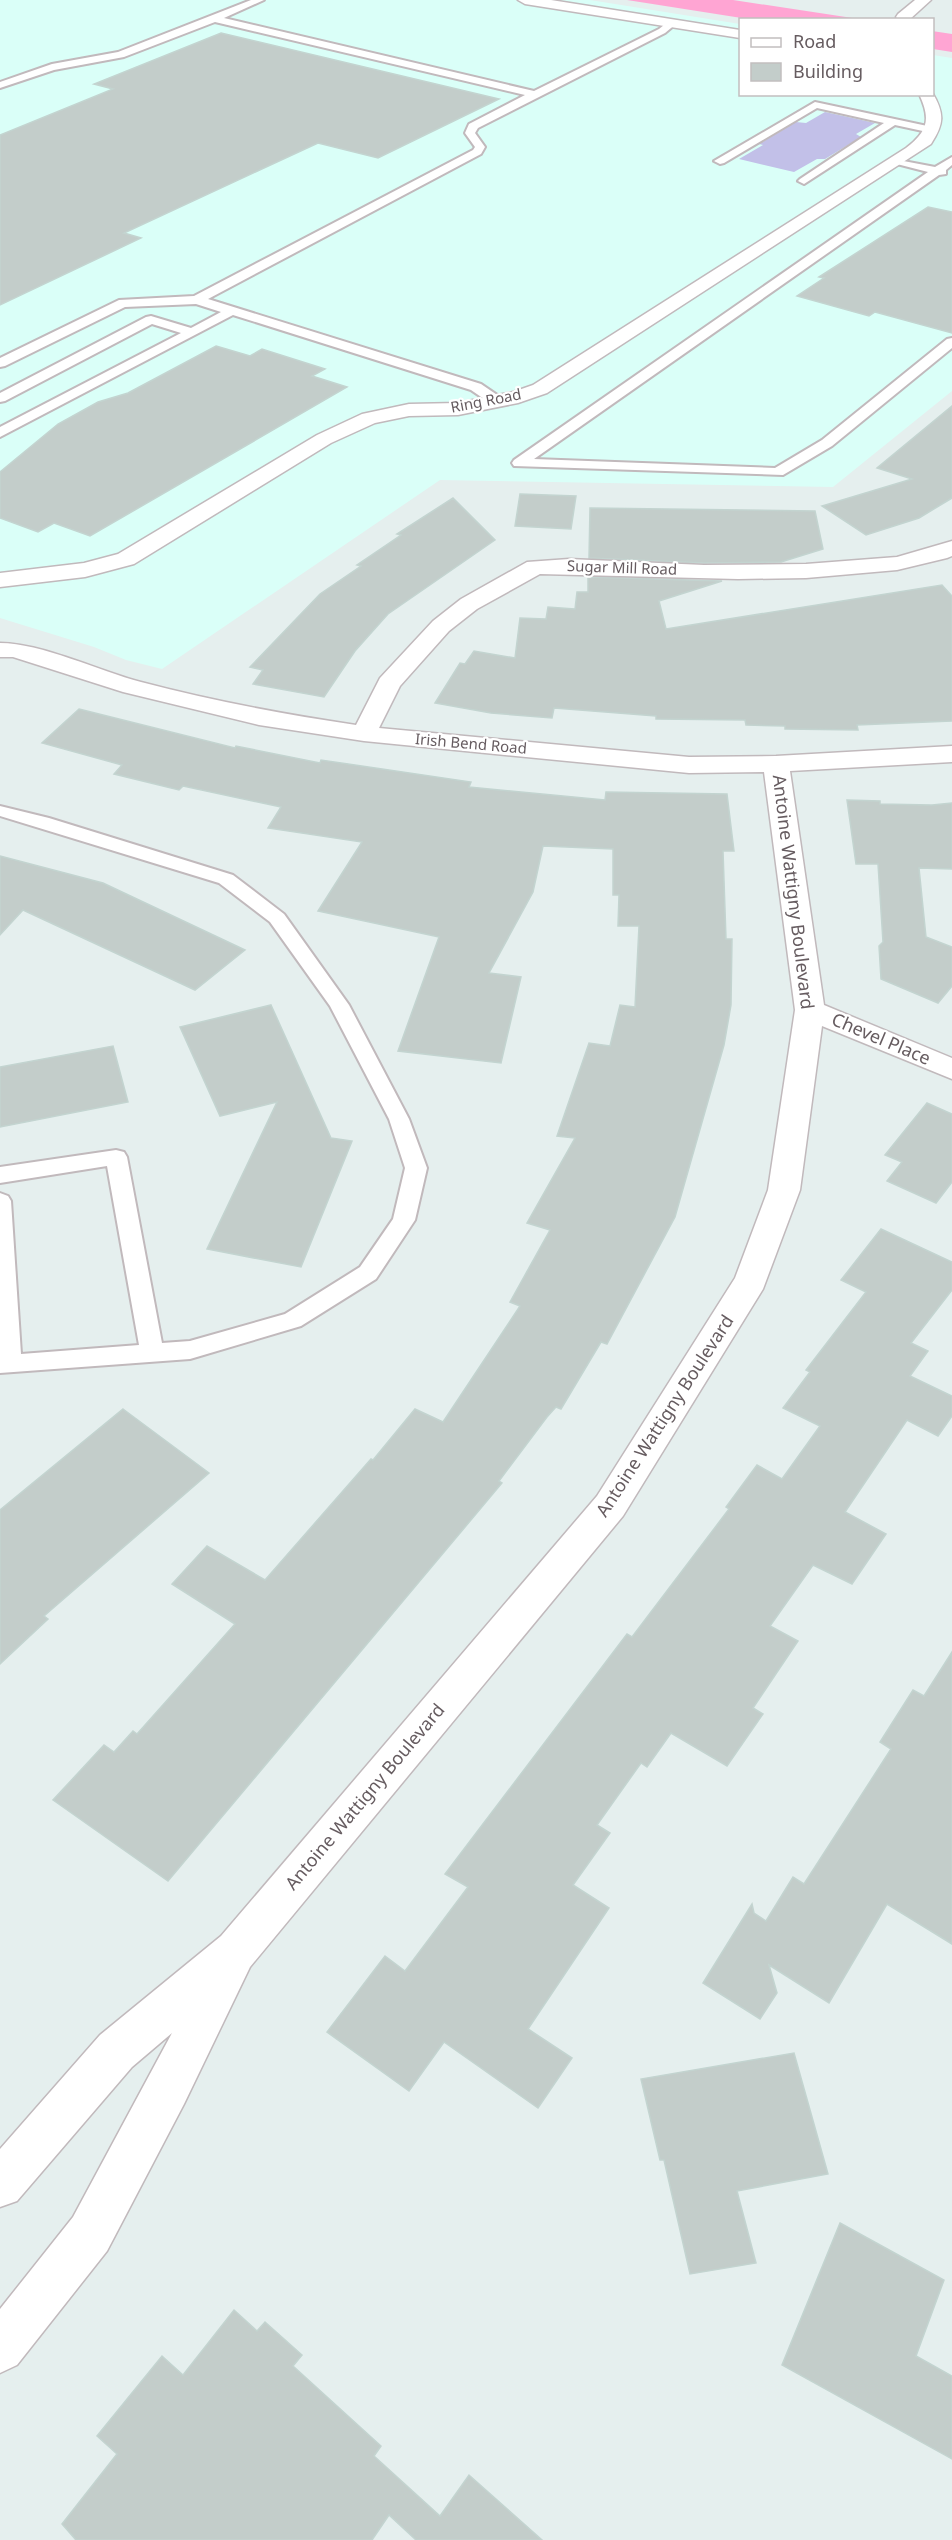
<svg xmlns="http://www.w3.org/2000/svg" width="952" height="2540" viewBox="0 0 952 2540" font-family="'Noto Sans',sans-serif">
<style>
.commercial{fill:#dafff8}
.green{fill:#c2c0e8}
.water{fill:#ffa5d3}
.building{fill:#c3cdca;stroke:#c3d4d0;stroke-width:1.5}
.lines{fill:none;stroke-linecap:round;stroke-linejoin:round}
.service-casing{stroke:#c1b9bc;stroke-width:4}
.minor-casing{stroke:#c1b9bc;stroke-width:3}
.service{fill:#fff;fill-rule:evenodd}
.minor{fill:#fff;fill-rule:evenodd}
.labels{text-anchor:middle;stroke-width:4.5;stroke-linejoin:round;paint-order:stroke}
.far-street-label{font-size:15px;fill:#665c60;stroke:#fff}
.street-label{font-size:18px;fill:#665c60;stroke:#fff}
</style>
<rect width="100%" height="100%" fill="#e5efee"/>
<polygon class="commercial" points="0,0 590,0 740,24 740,94 932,94 933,55 952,58 952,391 833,487 440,480 162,669 126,660 94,647 0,618"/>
<polygon class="green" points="825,112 875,123 856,134 861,137 825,159 817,159 794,172 739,159 763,145 759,144 796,122 806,123"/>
<g class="water">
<polygon points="627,0 733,0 859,19 748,19"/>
<polygon points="932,31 952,34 952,52 933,49"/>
</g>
<g class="building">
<polygon points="221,33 499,99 378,158 318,143 124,233 141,238 0,305 0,135 113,89 94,84"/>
<polygon points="928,207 952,212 952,333 875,312 869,316 797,296 824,278 819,277"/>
<polygon points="216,346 250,356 262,349 325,369 312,376 347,387 90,536 54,523 38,532 0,518 0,472 58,424 98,402 128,393"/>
<polygon points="952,406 952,498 919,518 866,535 822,506 912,479 877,468"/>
<polygon points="520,494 576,496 571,529 515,526"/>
<polygon points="453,498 495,540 388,614 355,651 324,697 253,684 263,670 250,667 320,594 361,566 357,565 401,535 397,534"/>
<polygon points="590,508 815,511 823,549 781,562 704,563 589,558"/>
<polygon points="588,577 722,581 659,601 666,629 942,585 952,596 952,721 857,725 858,730 785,729 785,726 746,725 745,720 656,719 656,716 554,708 552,718 491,713 435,703 460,663 465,664 474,651 515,658 520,618 546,619 548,607 575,609 577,592 588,592"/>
<polygon points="79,709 235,748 236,746 320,763 321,760 471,782 469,787 605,800 606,792 727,794 734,851 723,851 726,939 732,939 731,1005 724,1045 675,1217 607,1344 601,1342 561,1409 556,1407 547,1417 499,1481 502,1483 168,1881 53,1800 104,1745 114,1752 133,1731 137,1734 235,1624 172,1584 207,1546 265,1580 371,1459 373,1460 415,1409 443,1422 520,1306 510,1302 550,1230 527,1223 575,1138 557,1136 589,1043 610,1046 620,1005 635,1007 639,926 618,926 619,895 613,895 613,849 543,846 533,892 489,973 521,977 501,1063 398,1051 439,937 318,911 362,842 268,828 281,807 183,786 179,790 114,774 122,765 42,743"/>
<polygon points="847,800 880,801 880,804 932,805 952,803 952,869 919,868 926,937 952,947 952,986 938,1003 881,979 879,946 883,942 878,864 856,864"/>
<polygon points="0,856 103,883 245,950 195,990 23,910 0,935"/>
<polygon points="271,1005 331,1138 352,1141 301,1267 207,1249 277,1102 220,1116 180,1027"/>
<polygon points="113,1046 128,1102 0,1127 0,1067"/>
<polygon points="927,1103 952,1114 952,1182 936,1203 887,1181 902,1162 885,1155"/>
<polygon points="881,1229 952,1262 952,1290 911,1343 928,1351 910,1376 952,1396 952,1416 938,1436 907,1420 845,1512 886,1534 852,1584 813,1565 770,1626 798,1641 753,1708 763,1714 727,1766 671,1733 647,1767 641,1763 597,1825 610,1833 573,1885 609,1908 528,2029 572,2058 538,2108 444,2042 409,2091 327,2032 385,1956 405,1971 468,1887 445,1874 627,1634 632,1637 729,1509 726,1507 757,1465 782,1479 820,1426 783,1408 810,1372 806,1370 866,1292 841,1280"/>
<polygon points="123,1409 209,1473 44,1616 48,1619 0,1664 0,1510"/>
<polygon points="952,1652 952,1944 887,1904 829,2003 769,1965 777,1993 760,2019 703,1983 752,1904 754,1913 766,1921 793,1877 804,1884 891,1749 880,1742 913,1690 924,1696"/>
<polygon points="794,2053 828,2174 737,2191 756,2263 690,2274 664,2160 660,2160 641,2079"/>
<polygon points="840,2223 944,2280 916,2356 952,2376 952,2459 782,2365"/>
<polygon points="234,2310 257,2331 265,2322 302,2355 293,2366 381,2446 374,2456 440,2516 469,2475 542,2540 416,2540 389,2515 372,2540 76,2540 62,2524 117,2454 97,2436 162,2356 183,2375"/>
</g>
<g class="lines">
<g class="service-casing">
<g id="service">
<polygon points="251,0 264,0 224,18 534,91 659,29 669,21 677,23 665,33 478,128 475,133 485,147 481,154 208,299 481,384 503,399 505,402 503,405 493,405 471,390 233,315 0,437 0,427 181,333 152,324 5,401 0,402 0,393 146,317 151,316 191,328 221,312 196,304 125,307 5,366 0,367 0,358 119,300 194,296 473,150 475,147 465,133 469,124 525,95 215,22 124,57 54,70 0,88 0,82 52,64 118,52"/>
<polygon points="815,102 932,127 937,130 932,133 895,125 804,184 798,181 800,179 884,123 817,108 724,163 720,164 714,161"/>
<polygon points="952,157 952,165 946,170 946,174 939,175 534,459 775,468 822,440 947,339 952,338 952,348 832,446 783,475 514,466 512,463 514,460 928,172 893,163 893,159 935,167"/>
<polygon points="0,806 49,818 233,875 284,914 349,1005 409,1119 427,1168 415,1220 376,1279 301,1326 190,1359 0,1373 0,1193 8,1196 11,1201 21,1354 139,1345 107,1166 0,1183 0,1167 116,1150 124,1152 127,1157 162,1343 190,1341 285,1314 360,1267 393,1219 405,1168 389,1119 330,1006 270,922 219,883 0,816"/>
</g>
</g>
<g class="minor-casing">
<g id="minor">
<polygon points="518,0 551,0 740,30 740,38 525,4"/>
<polygon points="915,0 931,0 909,20 898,20 896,17 898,14"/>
<path d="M932,92C945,114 944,124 931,144L547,393L518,403L458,415L409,416L375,423L331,443L134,564L85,577L0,587V573L84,563L118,554L317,435L362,414L409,404L458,403L513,392L533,385L906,148C928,131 931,119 919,94H932Z"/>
<path d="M952,541V556L947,558L897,570L806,578L738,579L540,574L477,609L449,631L400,686L379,728L689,757L776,756L952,746V762L790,771L824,1005L952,1058V1079L822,1026L800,1190L763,1289L623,1516L250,1967L184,2104L107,2251L17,2365L0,2373V2309L73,2217L172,2033L132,2067L17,2201L0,2207V2149L100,2035L221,1936L597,1496L735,1278L768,1190L795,1010L764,772L689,773L364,741L259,725L123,692L13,657H0V643C41,643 99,671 141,682C212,701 283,714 356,725L380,678L433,621L461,599L527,562L569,559L704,565L806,564L897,557Z"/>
</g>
</g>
<use href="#service" class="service"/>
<use href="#minor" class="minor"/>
</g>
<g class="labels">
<g class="far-street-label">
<text transform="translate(486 401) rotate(-11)" y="5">Ring Road</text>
<text transform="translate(622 568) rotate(2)" y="5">Sugar Mill Road</text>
<text transform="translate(471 744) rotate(5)" y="5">Irish Bend Road</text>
</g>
<g class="street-label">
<text transform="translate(793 892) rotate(83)" y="6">Antoine Wattigny Boulevard</text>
<text transform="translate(881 1039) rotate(23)" y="6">Chevel Place</text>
<text transform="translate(665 1416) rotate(-57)" y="6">Antoine Wattigny Boulevard</text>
<text transform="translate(365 1797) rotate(-50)" y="6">Antoine Wattigny Boulevard</text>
</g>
</g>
<rect x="739" y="18" width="195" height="78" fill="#ffffff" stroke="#c2bebf" stroke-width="1.5"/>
<rect x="751" y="38" width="30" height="9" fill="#ffffff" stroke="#c2bebf" stroke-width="1.5"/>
<text x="793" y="48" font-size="18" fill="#665c60">Road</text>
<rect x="751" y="63" width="30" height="18" fill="#c3cdca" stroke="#c2bebf" stroke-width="1.5"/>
<text x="793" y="78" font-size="18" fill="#665c60">Building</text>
</svg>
